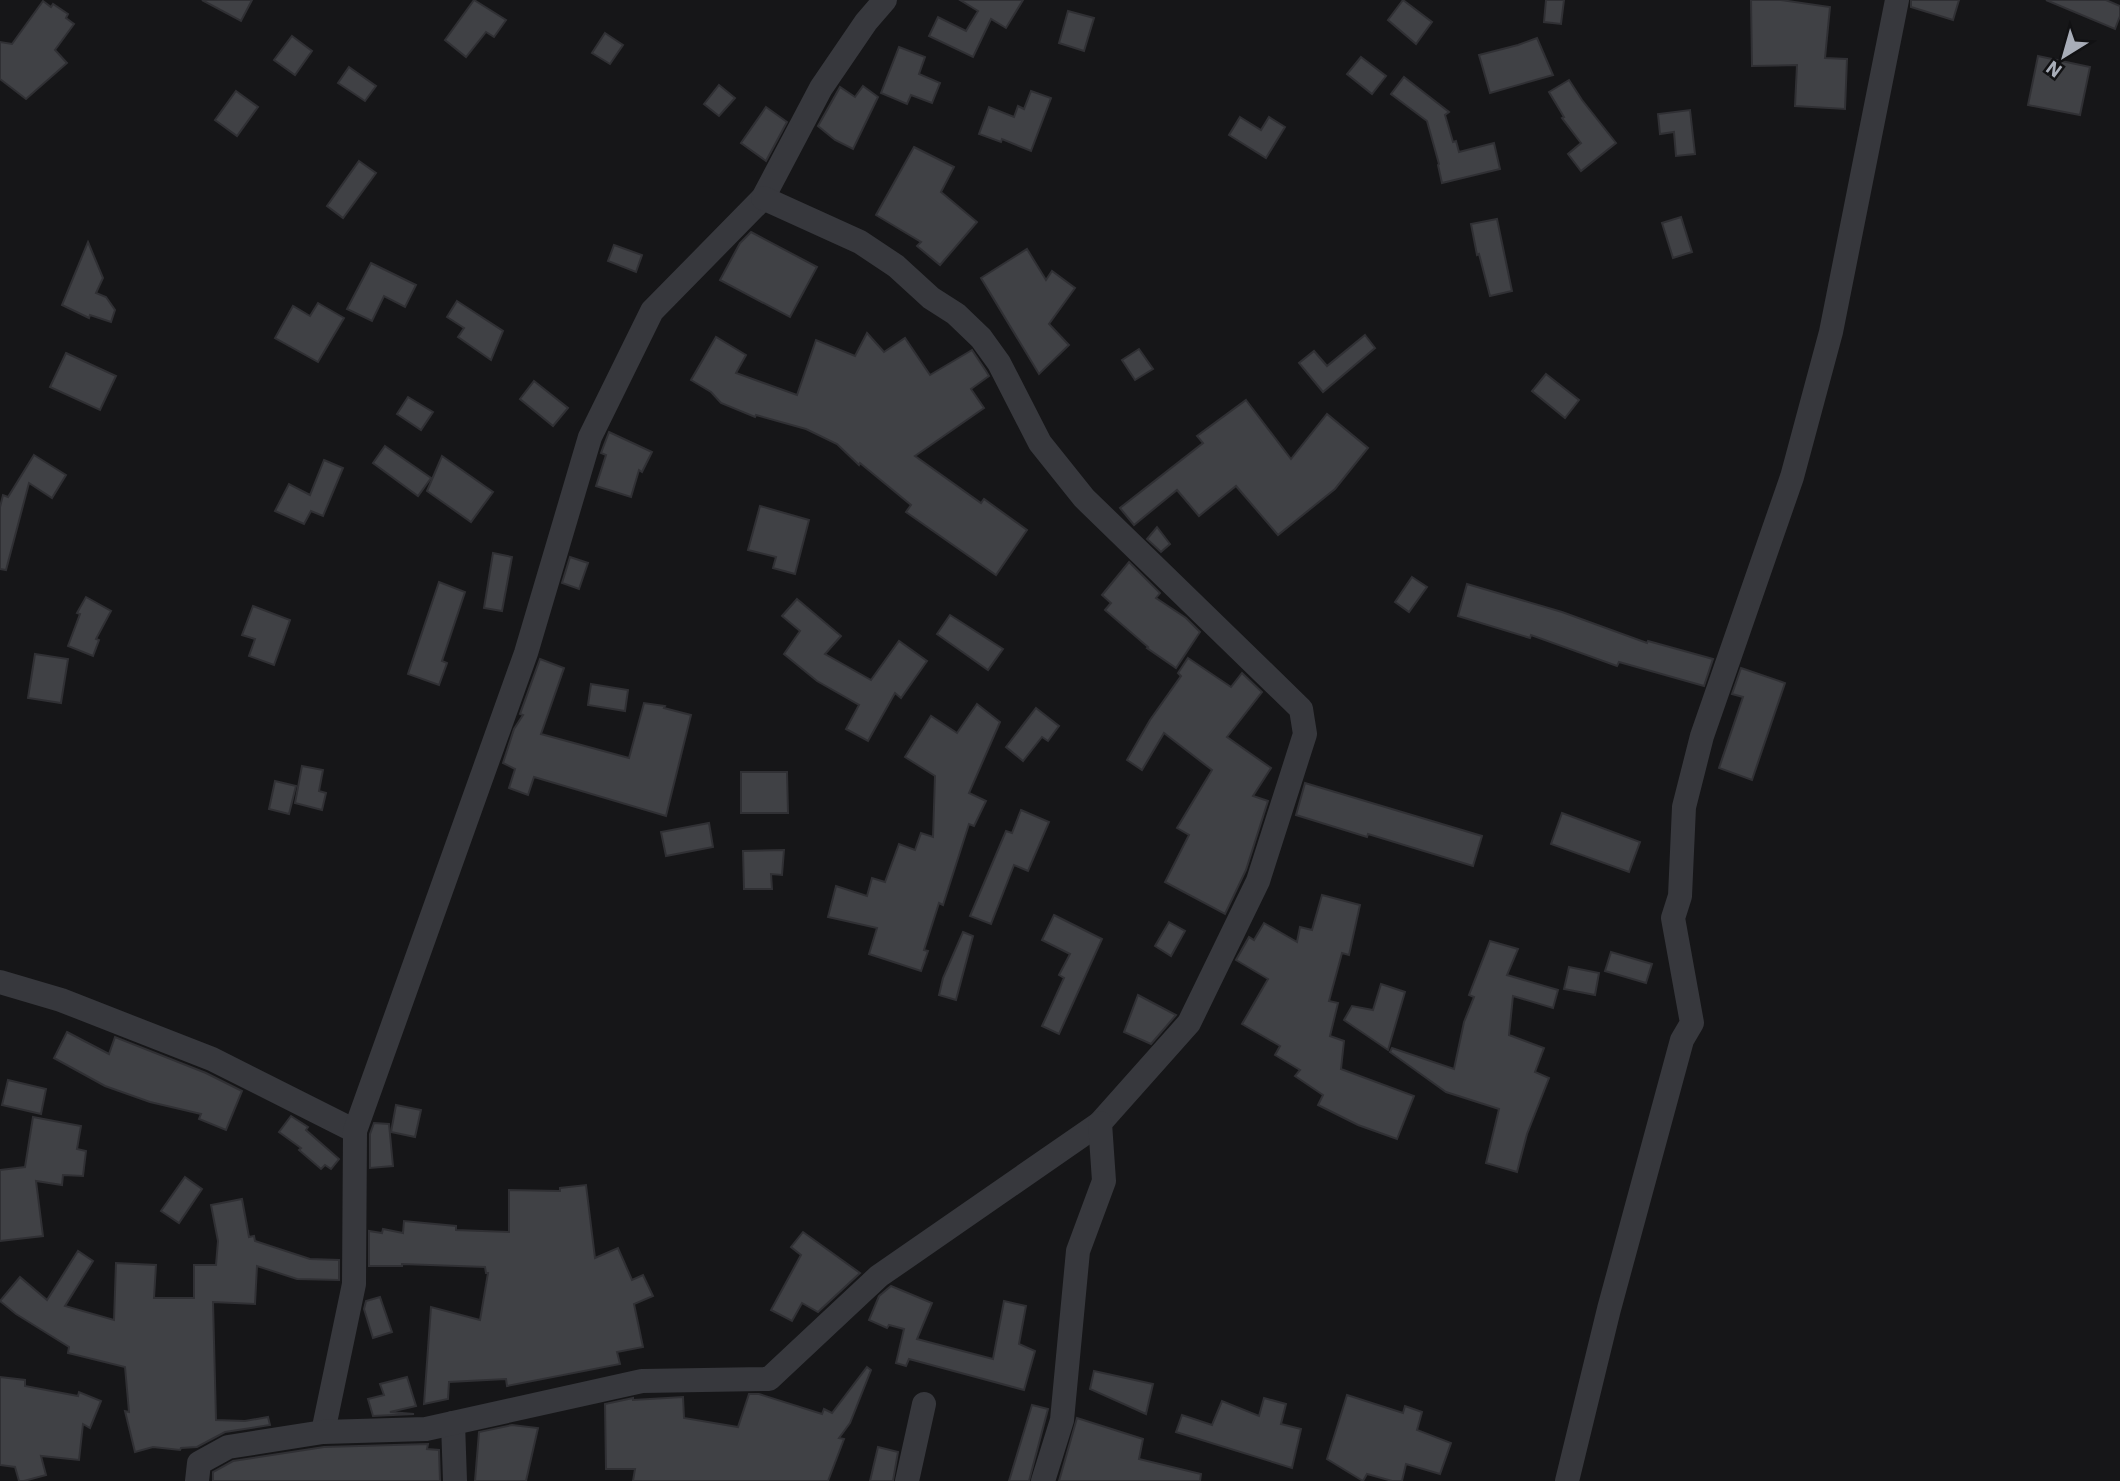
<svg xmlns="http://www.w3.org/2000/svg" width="2120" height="1481" viewBox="0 0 2120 1481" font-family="'IBM Plex Sans',sans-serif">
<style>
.building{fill:#404145;stroke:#303034;stroke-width:2}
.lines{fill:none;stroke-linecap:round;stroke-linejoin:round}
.minor{stroke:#37383d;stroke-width:24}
</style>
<rect width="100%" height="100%" fill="#161618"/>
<g class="building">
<polygon points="202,0 252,0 241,21"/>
<polygon points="474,0 506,20 494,37 486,32 466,57 445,40"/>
<polygon points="960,0 1023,0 1006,28 991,19 973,57 929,36 938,17 966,31 978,11"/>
<polygon points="1403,0 1432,22 1416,44 1388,20"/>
<polygon points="1546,0 1564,0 1561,24 1544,22"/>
<polygon points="1751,0 1781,0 1830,7 1825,58 1847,59 1845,109 1795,106 1797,65 1752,66"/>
<polygon points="1911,0 1959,0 1953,20 1911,7"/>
<polygon points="2046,0 2106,0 2120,6 2120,16 2115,29"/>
<polygon points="43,1 51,7 53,4 68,14 66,18 74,24 55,50 67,63 26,99 0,79 0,42 12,44"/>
<polygon points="1068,11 1094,18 1084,51 1059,43"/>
<polygon points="605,33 623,45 610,64 592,53"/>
<polygon points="292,36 312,51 295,75 274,60"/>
<polygon points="1537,38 1553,75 1490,93 1479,55 1518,45"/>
<polygon points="899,47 925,57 919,74 940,83 932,103 911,95 907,104 881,93"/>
<polygon points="2038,56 2090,67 2080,115 2028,105"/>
<polygon points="1361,57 1386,76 1372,94 1347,74"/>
<polygon points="349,67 376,86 365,101 338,83"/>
<polygon points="1404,77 1449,112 1445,115 1453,142 1456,141 1459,152 1494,143 1500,169 1442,183 1438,165 1439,164 1427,121 1391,94"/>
<polygon points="1569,80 1582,100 1616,143 1581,171 1568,154 1581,143 1562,118 1564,117 1549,92"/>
<polygon points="719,85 735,98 719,116 704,104"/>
<polygon points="863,86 878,97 853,149 835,140 818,126 840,87 855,97"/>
<polygon points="236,91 258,107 237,136 215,120"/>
<polygon points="1031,91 1051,98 1031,151 1002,139 1001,142 979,134 989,107 1014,117 1018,106 1024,109"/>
<polygon points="766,107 787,122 766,161 741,143"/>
<polygon points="1690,110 1695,154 1676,156 1674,132 1660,134 1658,114"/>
<polygon points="1240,117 1261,130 1269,117 1285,127 1266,158 1229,135"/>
<polygon points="914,147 954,167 941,192 977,222 940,265 917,246 921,242 876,215"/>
<polygon points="359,161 376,173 343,218 327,206"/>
<polygon points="1681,217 1692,252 1673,258 1662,223"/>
<polygon points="1497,219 1512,291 1490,296 1479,254 1477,255 1471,224"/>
<polygon points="751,232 817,267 790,317 720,280 740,243"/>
<polygon points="88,242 103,278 96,293 106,297 115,310 111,322 90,315 89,318 62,305"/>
<polygon points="614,245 642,255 636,272 608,261"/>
<polygon points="1027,249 1046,280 1052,271 1075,288 1049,324 1069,345 1039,374 981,278"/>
<polygon points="371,263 416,285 405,307 384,296 372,321 347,309"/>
<polygon points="457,301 503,331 491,360 458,337 464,328 447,317"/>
<polygon points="318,303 344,318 318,362 275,338 293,306 310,316"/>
<polygon points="867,333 884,352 905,338 930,375 972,350 986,371 989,376 971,389 984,408 915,456 981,503 984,499 1027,530 996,575 906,512 911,505 860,463 859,465 837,444 806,429 756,415 755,417 721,403 711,392 691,380 716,337 746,355 736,373 797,395 816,340 855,356"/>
<polygon points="1365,335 1375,348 1323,392 1299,363 1314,351 1327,366"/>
<polygon points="1139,349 1153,369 1135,380 1122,360"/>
<polygon points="66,353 116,376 100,410 50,387"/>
<polygon points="1546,374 1579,400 1565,418 1532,391"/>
<polygon points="534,381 568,408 553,426 520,399"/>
<polygon points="408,397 433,412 421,430 397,414"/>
<polygon points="1246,400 1291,459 1327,414 1368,448 1335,489 1278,535 1236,486 1199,516 1177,490 1134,525 1120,508 1203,443 1197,436"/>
<polygon points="609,432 652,452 642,472 639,470 631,497 596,486 606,455 601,453"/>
<polygon points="385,446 431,478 418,496 373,463"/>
<polygon points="34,455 66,475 52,498 29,483 6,570 0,569 0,507 3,495 8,497"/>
<polygon points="442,456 493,492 471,522 427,491"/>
<polygon points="324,460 343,468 323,516 311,511 304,524 275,511 289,484 310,495"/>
<polygon points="760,506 809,520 795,574 773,568 776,557 748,550"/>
<polygon points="1157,527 1170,544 1161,552 1147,539"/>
<polygon points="493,553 512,557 502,611 484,608"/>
<polygon points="570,557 588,563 579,589 562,583"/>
<polygon points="1129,562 1160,593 1156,598 1186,618 1200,632 1176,668 1147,648 1148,647 1105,610 1111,603 1102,595"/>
<polygon points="1412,577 1427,587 1409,612 1395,602"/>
<polygon points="439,582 465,592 442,661 447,663 439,685 408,674"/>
<polygon points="1467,584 1562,612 1647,643 1648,641 1713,659 1704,686 1619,662 1617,666 1531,635 1530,638 1458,616"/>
<polygon points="86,597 111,611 96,639 99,640 93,656 68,646 80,614 77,613"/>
<polygon points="797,599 841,636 825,654 871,680 899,641 927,661 901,698 895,693 868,741 846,729 859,705 817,681 784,654 800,631 782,616"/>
<polygon points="253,606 290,620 274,665 249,656 255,639 242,635"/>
<polygon points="950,615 1003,649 988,670 937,634"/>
<polygon points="35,654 68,659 61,703 28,698"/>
<polygon points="1188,658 1231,687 1242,673 1262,692 1227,737 1271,768 1253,796 1268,801 1246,870 1225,914 1165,882 1189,835 1177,828 1212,770 1164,733 1142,770 1127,760 1150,720 1181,676 1178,673"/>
<polygon points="540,659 564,668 541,734 629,758 644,703 665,706 664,708 691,715 666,816 534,777 528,795 509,788 515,769 503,763 514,729 523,715 520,714"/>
<polygon points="1741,668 1785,683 1752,780 1719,768 1743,697 1732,694"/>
<polygon points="591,684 628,690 625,711 588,705"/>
<polygon points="977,704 1000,722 969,793 986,801 974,826 969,824 943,905 939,903 924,950 928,951 921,971 869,954 877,928 828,917 836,886 867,896 872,878 885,882 899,844 915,850 921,833 933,837 935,776 905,757 931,716 957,733"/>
<polygon points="1036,708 1059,726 1048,741 1042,737 1023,761 1006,747"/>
<polygon points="302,766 323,770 319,791 326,793 322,810 295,803"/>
<polygon points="741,772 787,772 788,813 741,813"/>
<polygon points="275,781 296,786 289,814 269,809"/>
<polygon points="1305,783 1482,836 1473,866 1368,834 1367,837 1296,815"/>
<polygon points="1021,810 1049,822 1028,871 1014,865 991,924 970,916 1006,831 1012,833"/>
<polygon points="1562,813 1640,842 1629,872 1551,844"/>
<polygon points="709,823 713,847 666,856 661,832"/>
<polygon points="784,850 782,875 771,874 772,889 744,889 743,851"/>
<polygon points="1322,895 1360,905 1349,955 1342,953 1329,1001 1338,1003 1330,1036 1344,1041 1341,1069 1414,1096 1397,1139 1358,1125 1318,1105 1323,1095 1295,1076 1300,1070 1275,1055 1280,1046 1242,1024 1268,979 1236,960 1249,937 1254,940 1264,923 1297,942 1300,927 1312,930"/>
<polygon points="1054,915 1102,939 1059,1034 1042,1026 1064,978 1059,975 1070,954 1042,940"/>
<polygon points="1169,922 1185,931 1171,956 1155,946"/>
<polygon points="963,932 973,936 956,1000 939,995 943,978"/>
<polygon points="1490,941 1518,949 1507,975 1558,990 1553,1008 1513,996 1509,1035 1544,1048 1535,1072 1549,1078 1527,1134 1517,1172 1486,1163 1499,1109 1446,1092 1390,1052 1392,1048 1454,1069 1464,1022 1474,997 1469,995"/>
<polygon points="1611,952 1652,964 1646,983 1605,971"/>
<polygon points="1569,967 1599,973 1595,995 1564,989"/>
<polygon points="1381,984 1405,992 1388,1050 1344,1020 1352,1006 1373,1010"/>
<polygon points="1138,995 1176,1015 1151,1044 1124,1032"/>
<polygon points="67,1032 109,1054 115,1037 206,1073 242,1091 226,1130 199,1119 201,1114 150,1102 105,1086 54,1058"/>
<polygon points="8,1080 46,1089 41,1114 2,1105"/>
<polygon points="396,1105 421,1110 415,1137 391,1132"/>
<polygon points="291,1116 308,1127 306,1130 339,1159 331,1169 325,1165 321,1169 299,1150 301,1148 279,1132"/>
<polygon points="33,1117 81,1126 77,1149 86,1151 83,1176 63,1175 62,1185 36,1181 43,1236 0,1241 0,1170 25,1167"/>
<polygon points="374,1123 389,1124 393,1166 370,1168 370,1134"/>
<polygon points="185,1177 202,1189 179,1223 161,1211"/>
<polygon points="586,1185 595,1258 618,1248 632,1280 643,1275 653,1296 634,1304 643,1347 617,1352 620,1364 507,1386 506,1379 449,1382 448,1399 424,1404 431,1307 480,1320 488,1273 486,1273 485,1267 402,1264 402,1266 369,1266 369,1231 382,1233 383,1229 403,1233 404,1221 456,1226 456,1230 509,1232 509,1190 560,1191 560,1188"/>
<polygon points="242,1199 249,1237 254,1236 255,1241 310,1259 339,1260 339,1280 297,1279 257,1266 255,1304 213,1302 216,1420 245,1421 268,1417 270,1425 225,1432 197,1447 181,1448 180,1450 153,1447 135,1452 125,1411 129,1412 125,1367 68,1353 69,1347 16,1314 0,1301 20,1277 47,1300 78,1251 93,1261 65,1306 114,1320 116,1263 156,1265 154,1298 194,1298 194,1265 216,1265 218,1241 211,1205"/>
<polygon points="803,1232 860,1273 818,1312 802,1303 792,1321 771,1310 801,1255 791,1247"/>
<polygon points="891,1286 932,1303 917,1339 993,1359 1004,1301 1026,1306 1019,1344 1035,1351 1024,1390 909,1359 906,1366 896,1363 904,1329 889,1325 887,1328 869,1320 879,1296"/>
<polygon points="380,1297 392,1332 373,1338 364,1309 366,1301"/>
<polygon points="867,1367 871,1370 850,1423 839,1438 844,1439 828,1481 633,1481 635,1469 606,1469 605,1404 633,1398 633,1400 683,1397 684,1418 738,1427 749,1394 759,1394 822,1414 824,1409 832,1413"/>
<polygon points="1094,1371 1153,1384 1146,1414 1090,1389"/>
<polygon points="0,1377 25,1380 25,1386 78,1396 79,1392 101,1401 90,1428 83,1424 79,1460 41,1456 46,1475 24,1481 19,1481 15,1467 0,1465"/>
<polygon points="407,1377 416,1406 390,1412 414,1414 373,1416 368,1399 384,1395 380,1384"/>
<polygon points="1347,1395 1403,1413 1405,1406 1422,1412 1417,1430 1451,1443 1440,1474 1406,1464 1402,1481 1392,1481 1367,1474 1363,1481 1327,1459"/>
<polygon points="1264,1398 1286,1404 1281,1424 1301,1429 1292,1468 1176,1432 1182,1415 1212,1425 1222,1401 1259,1416"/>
<polygon points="1032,1405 1048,1409 1029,1481 1009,1481"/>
<polygon points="1077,1418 1143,1439 1139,1459 1201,1474 1200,1481 1059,1481"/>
<polygon points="512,1425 538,1428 526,1481 475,1481 479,1432"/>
<polygon points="428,1444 427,1449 439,1450 440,1481 213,1481 213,1472 233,1461 324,1447"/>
<polygon points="878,1447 898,1452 893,1481 870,1481"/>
</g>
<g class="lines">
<g class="minor">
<polyline points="0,982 61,1000 212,1059 355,1131"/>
<polyline points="453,1423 455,1481"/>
<polyline points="323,1432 354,1284 355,1131 526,653 590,437 652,311 763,198 821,88 866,22 885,0"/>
<polyline points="197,1481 199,1463 228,1447 323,1432 426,1429 642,1381 769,1379 879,1276 1100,1123 1189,1023 1258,881 1305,734 1301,709 1084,498 1040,443 999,363 981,338 956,314 931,298 896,266 860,242 763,198"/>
<polyline points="907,1481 924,1404"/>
<polyline points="1043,1481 1062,1420 1078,1251 1104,1181 1100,1123"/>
<polyline points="1567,1481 1609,1309 1682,1040 1692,1023 1673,918 1680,896 1684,807 1702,736 1792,477 1831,332 1897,0"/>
</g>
</g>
<g transform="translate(2064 56) rotate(217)" stroke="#111113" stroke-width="5" paint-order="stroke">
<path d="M0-5L12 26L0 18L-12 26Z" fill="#a8adb8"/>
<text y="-10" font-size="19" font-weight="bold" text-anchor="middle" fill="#a8adb8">N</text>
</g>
</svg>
